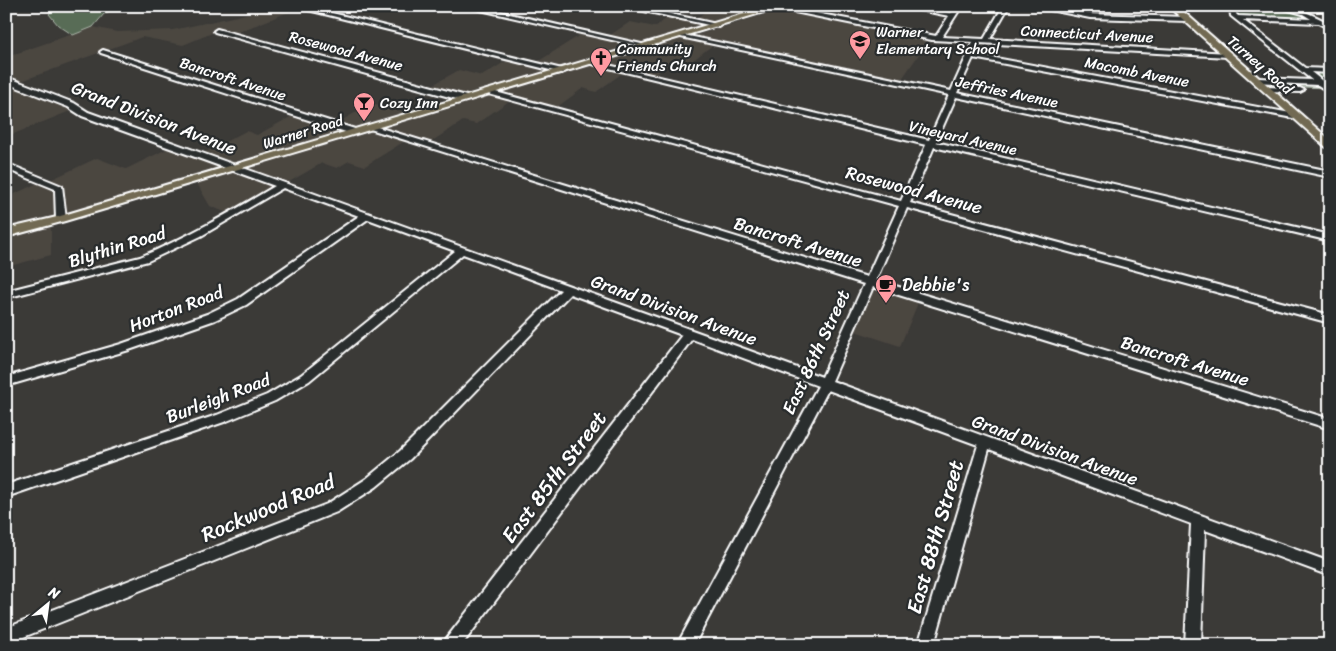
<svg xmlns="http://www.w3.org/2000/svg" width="1336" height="651" viewBox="0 0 1336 651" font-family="Sriracha,sans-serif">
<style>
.built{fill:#4b4741}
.green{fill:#586c56;stroke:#acb6aa}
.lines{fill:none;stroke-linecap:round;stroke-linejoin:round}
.stream{stroke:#93a6a7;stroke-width:2}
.minor-casing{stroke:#fff;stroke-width:4}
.major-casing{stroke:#fff;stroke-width:4}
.minor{fill:#2a2d2e;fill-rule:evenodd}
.major{fill:#726b52;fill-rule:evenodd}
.labels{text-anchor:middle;stroke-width:4.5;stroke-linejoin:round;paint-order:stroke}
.far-poi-label{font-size:15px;fill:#fff;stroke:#2a2d2e;text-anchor:start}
.far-street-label{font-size:15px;fill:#fff;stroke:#2a2d2e}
.street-label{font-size:18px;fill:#fff;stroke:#2a2d2e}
.poi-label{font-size:18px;fill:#fff;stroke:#2a2d2e;text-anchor:start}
.near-street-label{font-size:21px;fill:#fff;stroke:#2a2d2e}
</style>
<rect width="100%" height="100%" fill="#3b3a37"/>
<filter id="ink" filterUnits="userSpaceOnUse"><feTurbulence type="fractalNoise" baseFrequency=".02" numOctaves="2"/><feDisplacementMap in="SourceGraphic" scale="10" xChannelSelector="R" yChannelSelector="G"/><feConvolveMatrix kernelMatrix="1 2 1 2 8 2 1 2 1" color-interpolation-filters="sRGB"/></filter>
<g filter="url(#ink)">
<g class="built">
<polygon points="282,6 301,7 231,35 217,31 183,45 142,37 16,83 75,109 6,137 6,57 93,27 117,32 173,30"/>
<polygon points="713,6 775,8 681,36 714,44 691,62 676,59 651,78 624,72 596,92 583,88 553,110 512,99 476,124 463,121 426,145 408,139 365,166 349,161 337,168 322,163 232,215 210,206 195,180 51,222 51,255 6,267 6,198 42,181 46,182 97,158 126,169 173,146 200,155 246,131 257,135 296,114 332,126 372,103 414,115 466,99 427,88 459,70 482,76 511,58 534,64 585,32 607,37 630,22 655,27 671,15 694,20"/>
<polygon points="777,11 929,40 901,80 693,36"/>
<polygon points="870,282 920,298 900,346 849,329"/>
</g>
<g class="green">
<polygon points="56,6 119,6 104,14 93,27 73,35 58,25 49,14"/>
<polygon points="1246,6 1285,9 1311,18 1238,16 1236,12"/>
<polygon points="1312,72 1330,73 1330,88 1272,86 1268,82 1326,84"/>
</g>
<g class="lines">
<polyline class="stream" points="6,8 17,6"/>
<g class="minor-casing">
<g id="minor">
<polygon points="303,6 562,69 566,71 562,73 296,7"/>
<polygon points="463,6 475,6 650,46 647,48"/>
<polygon points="621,6 634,6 721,25 718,27"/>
<path d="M765,6H779L936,36L949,16L899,6H914L951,13L956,6H962L942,37L984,39L1003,6H1009L990,39L1228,53L1231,55L1228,57L979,43L974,54L1301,115L1302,117L1298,119L973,58L957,93L1330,171V177L956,97L936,142L1330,235V241L934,147L910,203L1330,315V323L907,208L876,280L1330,419V429L873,287L832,381L1330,562V576L1205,530L1201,645H1185L1191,524L989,449L934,645H918L978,445L828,390L694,645H677L818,386L692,339L462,645H444L446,639L682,335L570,294L410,459L376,487L337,512L6,644V628L327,504L366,479L400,451L561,290L463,254L309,381L275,401L227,421L6,497V485L217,415L267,395L301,375L455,251L368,219L246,305L215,320L129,350L6,386V377L121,344L207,314L238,299L359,216L283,188L201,236L148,261L6,298V291L140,257C188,237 231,212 275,186L82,116L68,107L6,83V79H12L74,103L88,112L822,377L864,284L367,128L374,126L867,277L899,206L485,93L492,91L901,201L926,145L588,63L591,61L929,140L949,95L676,36L679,34L951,91L973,42L932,40Z"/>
<polygon points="1030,6 1045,6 1090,14 1187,17 1190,19 1187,21 1090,18"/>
<path d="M1233,6H1241L1236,10V14L1238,16L1311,19L1303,14L1274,6C1295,6 1312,14 1330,24V29L1318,23L1243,20L1305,68L1330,69V73L1311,72L1330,87V93L1318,85L1254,82L1253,80L1257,78L1312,80L1231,16L1230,9Z"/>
<polygon points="217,29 470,97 471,99 464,101 215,32 214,31"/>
<polygon points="103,50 358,130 359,132 352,134 101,53 100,52"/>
<polygon points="1264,87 1300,88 1304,90 1300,92 1267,91 1263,89"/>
<polygon points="6,163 62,186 66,219 64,221 58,221 56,219 55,189 6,169"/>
</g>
</g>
<g class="major-casing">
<g id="major">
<polygon points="771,6 784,6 65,221 6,237 6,229 57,217"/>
<polygon points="1168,6 1177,6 1330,140 1330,148 1326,147"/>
</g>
</g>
<use href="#minor" class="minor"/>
<use href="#major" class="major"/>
</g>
</g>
<defs>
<g id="school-pin" transform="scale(1.125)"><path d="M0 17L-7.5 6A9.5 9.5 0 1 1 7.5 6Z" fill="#ff9aa2" stroke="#2a2d2e"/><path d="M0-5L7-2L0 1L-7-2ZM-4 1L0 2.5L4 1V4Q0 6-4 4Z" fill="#111"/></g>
<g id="church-pin" transform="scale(1.125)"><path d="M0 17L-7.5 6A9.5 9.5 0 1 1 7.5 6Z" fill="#ff9aa2" stroke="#2a2d2e"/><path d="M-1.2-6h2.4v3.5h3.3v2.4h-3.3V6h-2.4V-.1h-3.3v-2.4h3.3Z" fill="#111"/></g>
<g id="bar-pin" transform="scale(1.125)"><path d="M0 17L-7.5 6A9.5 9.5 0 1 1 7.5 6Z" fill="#ff9aa2" stroke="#2a2d2e"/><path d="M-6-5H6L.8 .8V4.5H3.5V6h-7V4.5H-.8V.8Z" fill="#111"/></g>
<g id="cafe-pin" transform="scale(1.125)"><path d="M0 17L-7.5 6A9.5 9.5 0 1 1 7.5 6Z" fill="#ff9aa2" stroke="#2a2d2e"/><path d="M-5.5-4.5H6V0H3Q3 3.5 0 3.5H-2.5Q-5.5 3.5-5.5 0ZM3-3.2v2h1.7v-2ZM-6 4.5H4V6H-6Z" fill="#111"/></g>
</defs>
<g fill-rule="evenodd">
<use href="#school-pin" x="860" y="41"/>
<use href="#church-pin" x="601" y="58"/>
<use href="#bar-pin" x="364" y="103"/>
<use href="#cafe-pin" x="886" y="285"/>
</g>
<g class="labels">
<g class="far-poi-label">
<text x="876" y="37">Warner<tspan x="876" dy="17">Elementary School</tspan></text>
<text x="617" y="54">Community<tspan x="617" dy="17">Friends Church</tspan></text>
<text x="380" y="108">Cozy Inn</text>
</g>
<g class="far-street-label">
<text transform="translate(1087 34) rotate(3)" y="5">Connecticut Avenue</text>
<text transform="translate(346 51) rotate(15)" y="5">Rosewood Avenue</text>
<text transform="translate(1260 65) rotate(41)" y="5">Turney Road</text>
<text transform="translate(1137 72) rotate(11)" y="5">Macomb Avenue</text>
<text transform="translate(233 79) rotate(18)" y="5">Bancroft Avenue</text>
<text transform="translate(1007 92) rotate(12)" y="5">Jeffries Avenue</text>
<text transform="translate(303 132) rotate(-17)" y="5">Warner Road</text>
<text transform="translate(963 138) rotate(13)" y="5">Vineyard Avenue</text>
</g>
<g class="street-label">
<text transform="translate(154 118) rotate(21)" y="6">Grand Division Avenue</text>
<text transform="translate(914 190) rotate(15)" y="6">Rosewood Avenue</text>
<text transform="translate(798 242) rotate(17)" y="6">Bancroft Avenue</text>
<text transform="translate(117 247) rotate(-17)" y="6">Blythin Road</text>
<text transform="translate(176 309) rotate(-21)" y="6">Horton Road</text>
<text transform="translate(674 310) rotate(20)" y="6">Grand Division Avenue</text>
<text transform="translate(816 352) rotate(-65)" y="6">East 86th Street</text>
<text transform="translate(1185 361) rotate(17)" y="6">Bancroft Avenue</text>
<text transform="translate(218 398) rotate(-21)" y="6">Burleigh Road</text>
<text transform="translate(1055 450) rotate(20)" y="6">Grand Division Avenue</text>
</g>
<g class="poi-label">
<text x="902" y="291">Debbie's</text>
</g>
<g class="near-street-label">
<text transform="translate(554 477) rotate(-53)" y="7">East 85th Street</text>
<text transform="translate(268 508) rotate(-23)" y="7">Rockwood Road</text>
<text transform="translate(935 537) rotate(-74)" y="7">East 88th Street</text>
</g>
</g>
<rect width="1336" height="651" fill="none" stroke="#2a2d2e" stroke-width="25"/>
<rect x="12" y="12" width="1311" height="626" fill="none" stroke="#fff" stroke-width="2" filter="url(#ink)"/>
<g transform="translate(48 604) rotate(29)" stroke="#2a2d2e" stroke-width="4" paint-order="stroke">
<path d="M0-4L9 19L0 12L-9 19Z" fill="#ffffff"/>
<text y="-8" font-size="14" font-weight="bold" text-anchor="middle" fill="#ffffff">N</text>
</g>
</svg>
